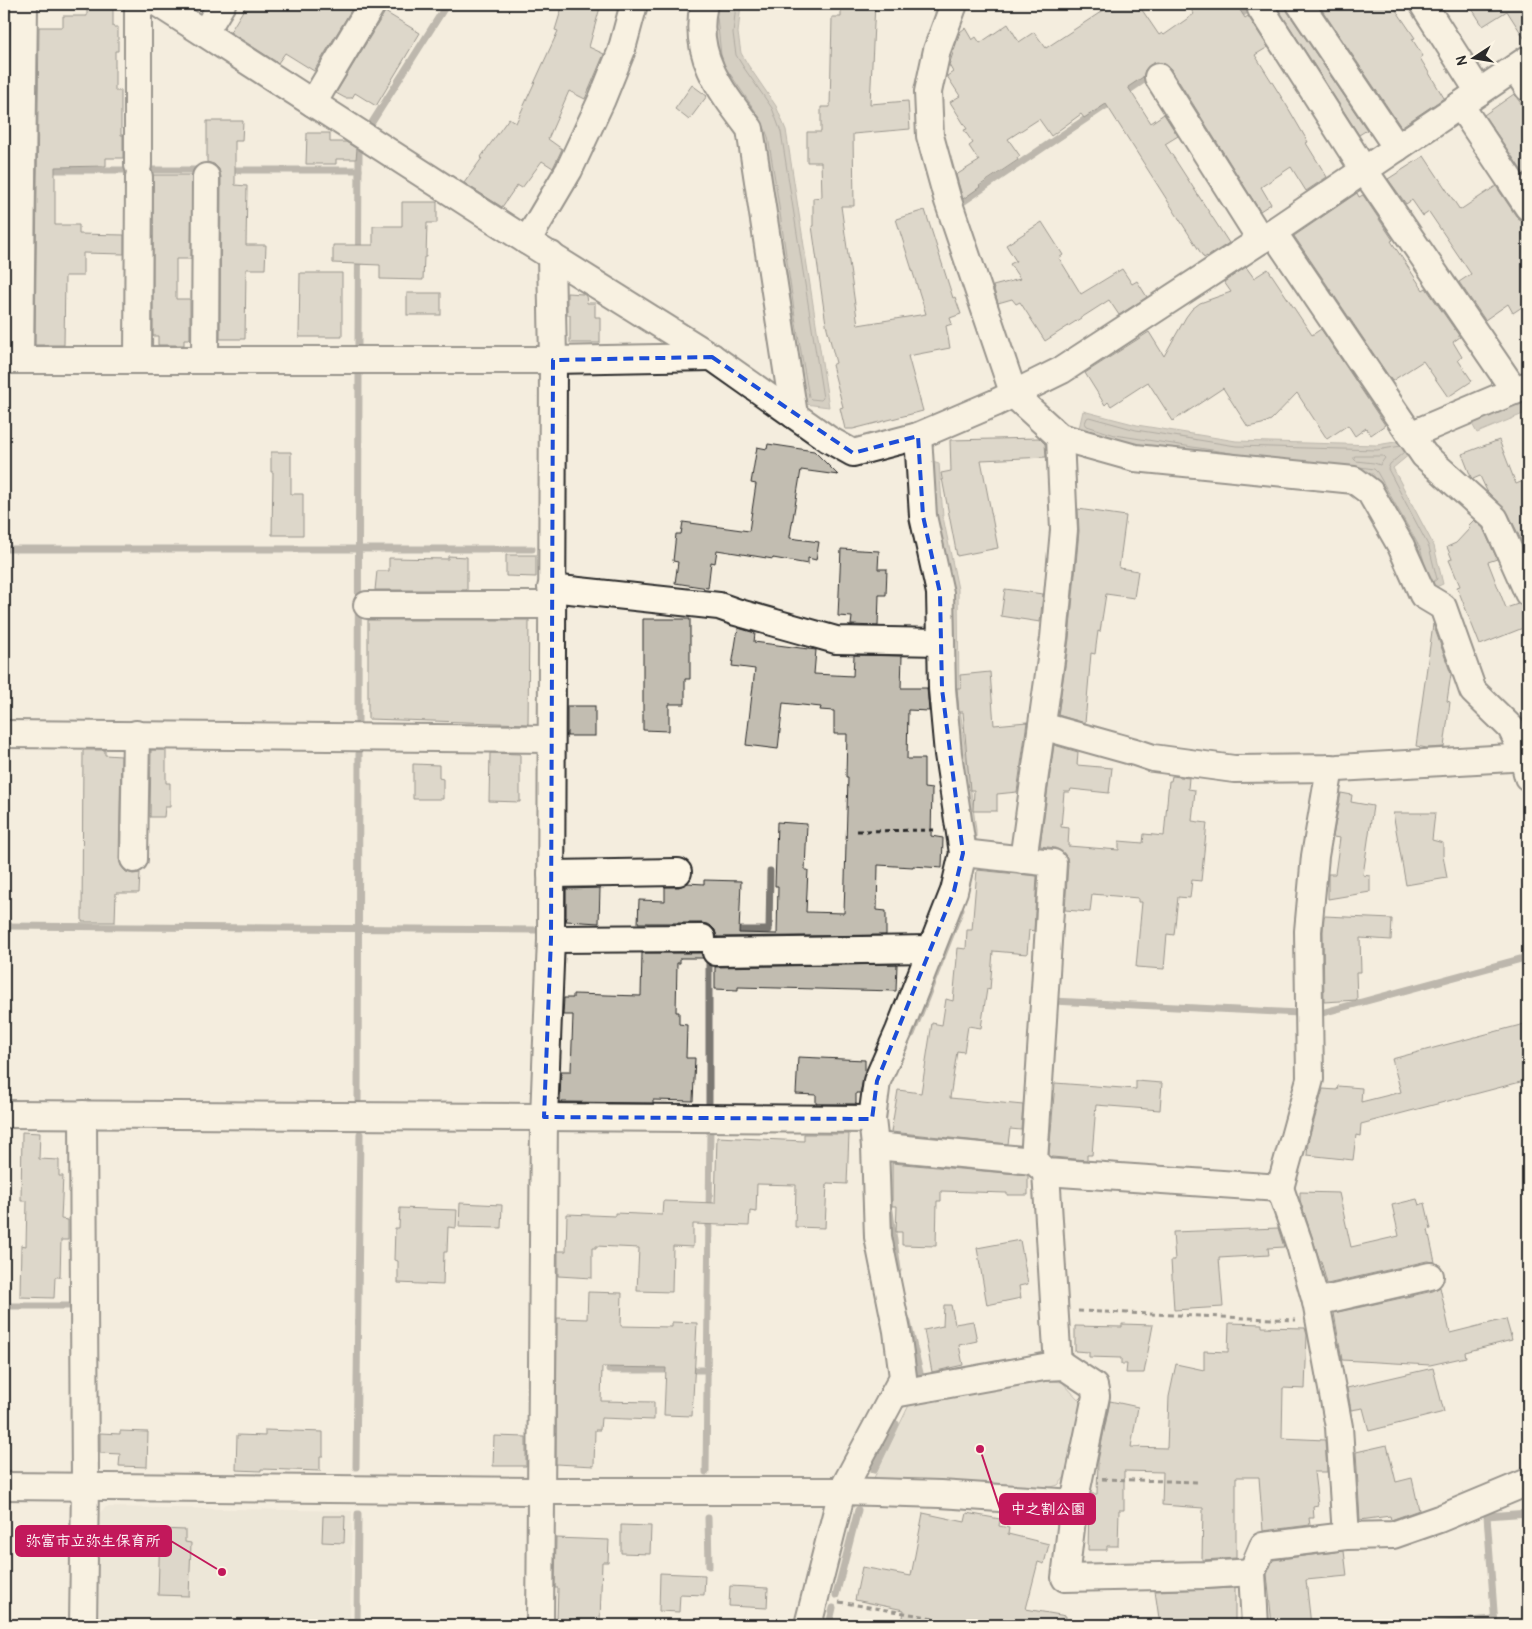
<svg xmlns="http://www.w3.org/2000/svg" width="1532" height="1629" viewBox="0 0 1532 1629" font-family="Pangolin,'Klee One',sans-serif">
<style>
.built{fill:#e5dfd0}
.green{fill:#d6d1c4;stroke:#807e78}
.water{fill:#afaaa0;stroke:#7a7771}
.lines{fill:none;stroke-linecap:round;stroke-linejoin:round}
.shore{stroke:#605e5a;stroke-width:1}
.stream{stroke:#7a7771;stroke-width:7}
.building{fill:#c2bdb1;stroke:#2b2b2b}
.minor-casing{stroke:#2b2b2b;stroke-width:30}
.path{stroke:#2b2b2b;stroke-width:3;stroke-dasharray:5 4;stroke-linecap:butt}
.minor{stroke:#fcf5e5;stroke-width:26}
.marked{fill:none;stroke:#1d4ed8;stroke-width:4;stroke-dasharray:10 6;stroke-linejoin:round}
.leader{fill:none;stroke:#c2185b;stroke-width:2}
.callout-dot{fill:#c2185b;stroke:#fcf5e5;stroke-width:2}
.callout{fill:#c2185b;stroke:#c2185b;stroke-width:2}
.callout-label{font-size:15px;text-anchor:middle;font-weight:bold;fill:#fff}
</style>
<rect width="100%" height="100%" fill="#f4edde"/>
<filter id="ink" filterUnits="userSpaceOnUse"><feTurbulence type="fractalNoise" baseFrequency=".02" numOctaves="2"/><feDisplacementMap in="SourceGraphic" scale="10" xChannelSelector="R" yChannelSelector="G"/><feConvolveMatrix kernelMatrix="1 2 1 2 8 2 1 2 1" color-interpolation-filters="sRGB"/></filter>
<g filter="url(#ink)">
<polygon class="built" points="106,1507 352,1511 350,1625 93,1625 94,1518"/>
<polygon class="green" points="1042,1380 1062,1382 1080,1401 1079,1422 1066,1476 1058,1485 1048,1488 873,1480 910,1403"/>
<g class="water">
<polygon points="712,4 741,4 738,33 741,53 748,65 776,106 786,130 829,407 805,404 791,324 716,57"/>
<polygon points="1528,400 1528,412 1477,433 1472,424"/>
<polygon points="1083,411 1137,425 1236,441 1377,445 1407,440 1410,454 1393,468 1434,546 1443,584 1429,590 1415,550 1373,474 1233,459 1114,440 1079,428"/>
<polygon points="929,460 939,463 943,517 958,589 959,701 976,830 976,846 968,840"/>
</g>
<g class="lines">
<g class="shore">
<polyline points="736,4 733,33 736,55 744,68 772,108 781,132 823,398 821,400 811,399 809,397 796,323 776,186 768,137 765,129"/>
<polyline points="717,17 721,55 725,66"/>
<polyline points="726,68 760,118"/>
<polyline points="1404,452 1390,464 1388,469 1429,547 1437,579 1433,582"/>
<polyline points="1231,453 1115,435 1087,426 1085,423 1087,418 1089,417 1136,430 1236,446 1377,450 1401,446"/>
<polygon points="1355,456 1383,456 1385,458 1380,465 1374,463 1356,461 1354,459"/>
<polyline points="1360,467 1374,469 1377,472 1420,548 1426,568"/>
</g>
<g class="stream">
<polyline points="1235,18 1255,5"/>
<polyline points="1123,94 1151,75"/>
<polyline points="371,124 447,4"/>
<polyline points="4,170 11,170"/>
<polyline points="31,170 359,170"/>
<polyline points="961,203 1114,100"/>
<polyline points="358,345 359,153"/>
<polyline points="4,549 532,549"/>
<polyline points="358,723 359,373"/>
<polyline points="4,926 539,930"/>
<polyline points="704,930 769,930 770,871"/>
<polyline points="1053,1001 1299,1013"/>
<polyline points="1318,1014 1528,957"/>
<polyline points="912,1034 961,909"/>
<polyline points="358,1103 359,754"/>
<polyline points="709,1107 709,955"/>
<polyline points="890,1211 898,1270"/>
<polyline points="4,1306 70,1306"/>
<polyline points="908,1322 920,1373"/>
<polyline points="609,1370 674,1370"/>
<polyline points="687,1370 707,1370"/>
<polyline points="356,1467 360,1134"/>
<polyline points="874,1470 896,1424"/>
<polyline points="706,1472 710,1129"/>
<polyline points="708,1518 709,1566"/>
<polyline points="836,1595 858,1510"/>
<polyline points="357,1625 358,1514"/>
<polyline points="829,1625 833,1608"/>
<polyline points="1420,1625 1494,1619"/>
<polyline points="1495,1625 1487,1516 1528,1513"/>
</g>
</g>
<g class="building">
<polygon points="87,4 113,4 113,27 118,27 118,51 115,51 115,91 121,91 121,135 123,135 123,158 106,158 106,166 55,167 55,225 79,225 79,234 124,235 124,254 83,253 83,276 65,276 64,345 35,345 39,27 63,27 63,16 87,16"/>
<polygon points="247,4 355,4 314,71 285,53 278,63 230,32"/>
<polygon points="563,4 601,4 589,47 604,54 585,99 569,91 548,139 562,149 553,168 542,161 522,188 517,185 502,207 464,183 482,158 481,157 509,118 516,123 558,31 555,30"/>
<polygon points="841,4 875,4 870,104 908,101 910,129 853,134 854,206 841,206 858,325 926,314 896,219 925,210 953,298 955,297 961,314 950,318 952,324 946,326 950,348 908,356 923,411 853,429 845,429 840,408 843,407 832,365 836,363 826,324 812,226 813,226 813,198 822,197 821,162 807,162 807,132 821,132 821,107 830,107 832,17 841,17"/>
<polygon points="1113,4 1134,4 1138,9 1140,7 1159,35 1162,33 1164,35 1194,14 1187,4 1236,4 1245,18 1248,16 1268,47 1255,55 1287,106 1308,142 1306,143 1327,177 1306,191 1291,167 1261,187 1271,204 1260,211 1171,69 1165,64 1157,62 1150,65 1145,70 1143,77 1128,87 1151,123 1164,114 1178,136 1165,144 1229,243 1207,257 1207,256 1204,258 1106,104 1084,118 1081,114 1051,136 1039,119 1008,139 1020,156 1017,158 1018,160 979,186 980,187 963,199 956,175 979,161 969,146 973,143 964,130 967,129 950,102 960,96 947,76 953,72 949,65 960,32 965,28 972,40 976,37 980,43 1008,24 1019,42 1034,32 1046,48"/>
<polygon points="1275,4 1285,4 1288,12 1367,130 1359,135"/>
<polygon points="1318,4 1392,4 1415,38 1412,39 1423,56 1420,58 1444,98 1401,127"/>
<polygon points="1469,4 1528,4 1528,44 1507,11 1483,26"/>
<polygon points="385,12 420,33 376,106 355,93 352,98 345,98 336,93"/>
<polygon points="4,42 9,42 8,101 4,101"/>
<polygon points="692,85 707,96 689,120 675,109"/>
<polygon points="1514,94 1528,113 1528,180 1484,115"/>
<polygon points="207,121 243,121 242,141 235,141 235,185 247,186 246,245 266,245 265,269 246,269 245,339 220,339 221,177 219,169 214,164 207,162"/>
<polygon points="307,133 330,133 330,142 346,142 357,149 356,159 336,159 336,164 306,164"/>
<polygon points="1424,156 1460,210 1496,186 1516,216 1521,220 1528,222 1528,303 1513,313 1508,304 1485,320 1459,282 1471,274 1429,212 1423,216 1412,200 1406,204 1388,179"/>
<polygon points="153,175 192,175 191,259 176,259 176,299 190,299 190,339 184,339 184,345 158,345 158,336 153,336"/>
<polygon points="1357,193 1359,197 1363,195 1393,240 1391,241 1423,290 1426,288 1460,337 1453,342 1462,357 1458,360 1472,381 1448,397 1423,361 1392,381 1294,236"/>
<polygon points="402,202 437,202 437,223 427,223 426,257 424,257 423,280 380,279 380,265 333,263 333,245 373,245 373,226 402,226"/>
<polygon points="1042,222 1063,255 1059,258 1081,294 1122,269 1132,284 1137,281 1147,297 1119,315 1109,300 1045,341 1020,302 1016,304 1012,299 998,303 993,286 1020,279 1010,264 1016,261 1006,245"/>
<polygon points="4,253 6,253 5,317 4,317"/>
<polygon points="1246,267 1254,278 1268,269 1312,335 1321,329 1385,425 1371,435 1366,428 1355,436 1348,425 1327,439 1297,393 1271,420 1262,424 1248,427 1223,388 1173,421 1148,382 1111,406 1108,402 1105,405 1085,373 1149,332 1164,356 1186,317 1192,309 1200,303 1231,292 1224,282"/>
<polygon points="300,273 342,273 342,337 299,337"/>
<rect x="407" y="293" width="34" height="22"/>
<polygon points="567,293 583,294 586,296 587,303 595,303 595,317 600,317 600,343 570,343 570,315 567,315"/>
<polygon points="1039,438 1045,444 1046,457 981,460 998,548 957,556 941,473 951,471 950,440"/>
<polygon points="1499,440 1516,484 1528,479 1528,547 1525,548 1508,513 1487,491 1480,476 1473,479 1471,477 1462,454"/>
<polygon points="768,444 814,451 838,475 801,470 790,536 790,538 819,542 816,560 808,558 808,564 773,558 773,559 717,550 715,563 711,562 708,588 675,583 678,562 673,561 676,534 681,534 683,522 749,531 756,484 751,483 757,447 767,449"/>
<polygon points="271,452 291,452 291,494 303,494 303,535 272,535 273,472 271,472"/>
<polygon points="1078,509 1126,516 1119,568 1138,571 1134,598 1106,594 1100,632 1098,631 1095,654 1091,653 1085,723 1058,715 1069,639 1079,531"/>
<polygon points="1474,520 1483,528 1497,559 1488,562 1506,608 1518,604 1528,608 1528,626 1480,645 1457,587 1460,586 1449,560 1452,559 1447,547 1456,543 1470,528 1468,526"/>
<polygon points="841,549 879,551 878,569 887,569 886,595 879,595 878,626 851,625 852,617 838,616"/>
<polygon points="506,555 536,555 536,577 506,576"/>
<polygon points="448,556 467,557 467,590 375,590 377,571 389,571 389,558 448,559"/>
<polygon points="1005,589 1043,594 1040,622 1001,616"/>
<polygon points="643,619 690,619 690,679 685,679 685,704 669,704 669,731 643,730"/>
<polygon points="368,620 529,620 528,724 368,719"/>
<polygon points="1433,624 1451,674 1447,701 1450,702 1444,747 1427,748 1416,746"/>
<polygon points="738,628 755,633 754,642 816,650 814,674 853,676 854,655 902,656 901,688 927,688 929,711 908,710 907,759 924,759 924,788 932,789 931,836 943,838 942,868 913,866 913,867 878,865 877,910 886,911 886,935 717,937 715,930 710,925 702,923 638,923 639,900 665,901 665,887 679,887 687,883 704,884 704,880 741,881 739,933 777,934 778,886 775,886 777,822 807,824 805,870 808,870 806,912 844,913 848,777 846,777 847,734 834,734 834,711 820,710 821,707 783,703 778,749 746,745 755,669 732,666"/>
<polygon points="990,672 994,725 1027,722 1017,792 997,794 997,811 973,811 974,790 970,790 963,712 959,712 957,688 961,688 960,675"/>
<rect x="567" y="706" width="28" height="30"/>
<polygon points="1054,745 1078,752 1077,765 1112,768 1109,793 1071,789 1070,792 1064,792 1061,827 1069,828 1068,846 1119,850 1119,841 1143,843 1144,834 1164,836 1169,781 1171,781 1172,776 1189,778 1188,789 1195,790 1192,821 1207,823 1201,881 1192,880 1190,898 1178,897 1174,935 1167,934 1164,969 1136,967 1142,902 1138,902 1138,898 1092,894 1090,912 1065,910 1068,864 1067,857 1061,851 1055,848 1040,846"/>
<polygon points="83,750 105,750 105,755 121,756 119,859 121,866 126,872 133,874 140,873 139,893 116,893 115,922 82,922"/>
<polygon points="151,750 166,750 166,783 170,783 170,807 165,807 164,817 150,817"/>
<polygon points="490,753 520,754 520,802 489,801"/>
<polygon points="413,764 439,765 439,778 443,779 443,799 413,799"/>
<polygon points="1341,793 1352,795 1351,802 1373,806 1363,875 1370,876 1370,892 1328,899 1328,874 1335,874 1340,838 1333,837"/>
<polygon points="1393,813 1435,813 1432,840 1443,843 1443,855 1447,878 1406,885"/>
<polygon points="977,870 1037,876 1034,931 1029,930 1027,954 993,951 990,990 987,989 981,1028 968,1026 964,1052 957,1051 950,1098 1023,1105 1021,1130 1010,1129 1008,1144 891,1132 898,1090 921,1093 932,1023 942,1025 946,999 953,1001 958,948 966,949 967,930 972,930"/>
<polygon points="600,888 599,923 566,921 566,889"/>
<polygon points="1324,916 1392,919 1391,940 1360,938 1361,972 1356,972 1357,1000 1324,1002 1323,932"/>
<polygon points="642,953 701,953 703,958 680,958 680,963 677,963 676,1012 679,1012 679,1024 687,1025 686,1058 695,1058 693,1101 653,1100 653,1103 560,1102 561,1071 571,1071 573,1015 563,1015 564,998 573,998 573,994 641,996"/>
<polygon points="897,964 896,991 738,987 738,990 715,989 715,967"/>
<polygon points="1528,1023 1528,1080 1361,1124 1360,1136 1356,1135 1353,1160 1307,1155 1308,1142 1323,1089 1337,1090 1338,1086 1362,1088 1361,1102 1401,1092 1392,1059"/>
<polygon points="798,1057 865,1060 865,1072 860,1093 856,1093 856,1104 816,1104 816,1095 796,1094"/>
<polygon points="1136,1081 1162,1083 1160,1110 1096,1105 1092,1155 1087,1155 1087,1160 1052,1157 1049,1155 1055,1083 1136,1089"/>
<polygon points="22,1132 40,1133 39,1159 59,1160 59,1176 63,1176 61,1219 68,1220 68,1240 61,1240 60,1277 55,1277 54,1298 20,1297 21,1245 26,1246 27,1201 21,1201"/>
<polygon points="804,1134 849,1134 847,1184 827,1183 825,1228 795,1227 796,1185 757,1184 756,1212 750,1211 749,1226 693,1224 693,1247 673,1246 672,1292 637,1291 639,1248 596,1246 596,1248 592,1248 592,1278 558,1276 558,1251 566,1251 567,1214 615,1216 615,1213 662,1215 663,1201 715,1203 717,1137 804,1141"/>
<polygon points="892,1163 1028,1175 1028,1195 1007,1195 1007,1193 941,1191 941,1201 937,1201 936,1246 902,1245 902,1232 896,1232 897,1206 892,1206"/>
<polygon points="1300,1192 1339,1193 1351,1247 1399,1236 1392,1205 1417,1199 1419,1205 1425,1203 1431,1229 1428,1230 1435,1262 1427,1261 1327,1284 1321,1261 1320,1261 1300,1200"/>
<polygon points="460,1203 502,1205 501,1228 459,1227"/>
<polygon points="400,1208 457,1210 456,1228 448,1227 447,1252 444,1252 443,1285 398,1283 398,1261 394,1260 395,1228 399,1228"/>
<polygon points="1278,1228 1284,1247 1268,1248 1269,1255 1219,1258 1223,1307 1174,1310 1171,1260 1175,1260 1173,1232"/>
<polygon points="1020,1240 1028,1284 1019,1286 1021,1298 987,1305 977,1248"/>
<polygon points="1440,1287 1450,1333 1506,1319 1512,1340 1465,1352 1466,1357 1430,1365 1342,1360 1334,1313 1433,1291"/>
<polygon points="588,1292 622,1293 621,1326 672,1327 672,1322 697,1323 692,1416 664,1415 666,1368 602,1367 601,1401 654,1402 654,1420 601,1418 600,1430 595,1430 594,1466 556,1464 557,1318 587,1319"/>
<polygon points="944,1305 951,1305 955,1324 973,1321 977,1341 959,1345 963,1365 932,1372 924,1330 943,1326"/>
<polygon points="1229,1323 1262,1324 1262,1327 1305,1328 1307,1335 1305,1389 1283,1388 1282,1438 1325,1440 1327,1472 1314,1472 1318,1505 1313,1506 1314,1518 1309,1518 1310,1525 1263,1531 1259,1477 1236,1477 1236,1558 1202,1560 1203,1508 1162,1505 1163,1472 1124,1471 1124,1510 1119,1510 1118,1546 1107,1546 1107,1550 1088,1550 1089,1503 1091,1494 1097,1494 1098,1461 1110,1401 1138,1407 1131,1447 1167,1448 1169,1397 1176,1364 1204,1370 1204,1351 1228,1352"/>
<polygon points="1122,1324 1153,1325 1144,1373 1126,1373 1127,1364 1121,1364 1121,1358 1089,1357 1089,1352 1075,1351 1075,1326 1122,1327"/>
<polygon points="1433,1368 1444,1412 1369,1431 1363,1408 1351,1410 1347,1388"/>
<polygon points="265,1430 323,1432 323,1456 320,1456 320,1471 261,1469 261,1471 236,1470 237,1435 265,1436"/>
<polygon points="120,1431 148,1432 147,1467 119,1466 120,1454 100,1453 100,1433 120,1434"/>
<polygon points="494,1436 526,1437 526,1466 493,1466"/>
<polygon points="1387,1445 1396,1482 1412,1478 1419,1510 1391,1520 1390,1516 1360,1520 1356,1452"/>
<polygon points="923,1513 965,1522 967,1513 1000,1519 999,1526 1009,1528 1008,1534 1049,1544 1044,1564 1038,1562 1026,1609 1066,1616 1065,1625 902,1625 904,1610 855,1600 862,1567 911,1576"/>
<polygon points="323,1516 345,1516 344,1543 322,1542"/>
<polygon points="621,1525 651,1526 650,1554 621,1553"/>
<polygon points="160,1529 185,1530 185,1542 191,1543 189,1596 158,1595"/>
<polygon points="556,1538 609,1540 608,1562 602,1562 600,1621 557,1619 558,1588 555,1588"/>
<polygon points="1344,1551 1347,1576 1306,1580 1311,1625 1272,1625 1267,1574 1273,1560"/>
<polygon points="660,1573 705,1575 704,1595 680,1594 679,1612 659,1611"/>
<polygon points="730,1586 768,1588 767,1608 729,1606"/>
<polygon points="1235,1588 1235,1625 1160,1625 1155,1591"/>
</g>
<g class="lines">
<g class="minor-casing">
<g id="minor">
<polyline points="159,4 527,241 712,357 828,439 853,453 918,436 995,403 1062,370 1273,232 1528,59"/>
<path d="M704,4C692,55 721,91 750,129L794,415"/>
<polyline points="954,4 937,50 928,92 930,136 948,201 1014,395 1060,437 1135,458 1354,480 1370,492 1401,546 1423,595 1443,607 1473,691 1511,728 1521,749 1528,777"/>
<polyline points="1300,4 1397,148"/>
<polyline points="1423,4 1479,92"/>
<polyline points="1261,9 1364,170 1515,391"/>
<polyline points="205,32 222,4"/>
<polyline points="1515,68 1528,88"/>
<polyline points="1158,77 1261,240"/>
<polyline points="313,103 372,4"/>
<polyline points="1460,105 1528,207"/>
<polyline points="138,165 138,4"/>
<polyline points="1273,232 1424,455 1495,519 1528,593"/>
<polyline points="527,241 569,170 602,99 621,52 634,4"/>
<polyline points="4,360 553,360 712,357"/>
<polyline points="20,360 24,4"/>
<polyline points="138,360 139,177"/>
<polyline points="205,360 206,177"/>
<polyline points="1410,435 1528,385"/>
<polyline points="551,588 719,606 736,612 836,640 941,642"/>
<polyline points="367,605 551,605"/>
<polyline points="1042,726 1135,752 1153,758 1234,769 1338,768 1528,757"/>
<polyline points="4,734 550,739"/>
<polyline points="963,853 1053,863 1034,1161"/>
<polyline points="134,859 136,734"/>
<polyline points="1023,860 1054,638 1064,530 1060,437"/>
<polyline points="551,874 678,872"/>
<polyline points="551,939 702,938"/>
<polyline points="716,952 931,949"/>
<polyline points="4,1114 872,1119"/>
<polyline points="875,1146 1034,1161 1046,1172 1280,1188 1300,1246 1316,1302 1339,1427 1346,1536"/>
<polyline points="1046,1172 1058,1366"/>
<polyline points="1280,1188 1310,1079 1308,931 1315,856 1330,768"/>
<polyline points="1316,1302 1430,1276"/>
<polyline points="894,1394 1044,1367 1064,1366 1094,1386 1096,1396 1074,1503"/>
<polyline points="4,1486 541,1491 842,1491 940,1494 1074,1503 1065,1578 1206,1575 1252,1572"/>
<polyline points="83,1625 85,1486 83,1114"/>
<polyline points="540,1625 544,1117 551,939 553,360 551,255"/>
<polyline points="808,1625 842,1491 903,1377 897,1331 878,1237 875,1146 872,1119 877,1081 899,1031 954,891 963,853 948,754 942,689 940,593 923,516 918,436"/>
<polyline points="1255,1625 1252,1572 1263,1546 1346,1536 1393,1535 1439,1519 1528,1482"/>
</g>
</g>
<g class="path">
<polyline points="857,831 936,830"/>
<polyline points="1078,1311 1296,1320"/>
<polyline points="1102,1479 1198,1482"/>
<polyline points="839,1602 934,1618"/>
</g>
<use href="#minor" class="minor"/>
</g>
</g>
<path d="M0 0H1532V1629H0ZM712,357L853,453L918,436L923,516L940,593L942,689L963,853L954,891L877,1081L872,1119L544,1117L551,939L553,360Z" fill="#f4edde" fill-opacity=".55" fill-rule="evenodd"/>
<path class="marked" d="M712,357L853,453L918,436L923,516L940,593L942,689L963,853L954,891L877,1081L872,1119L544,1117L551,939L553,360Z"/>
<path class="leader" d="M980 1449L1000 1509M222 1572L171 1541"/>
<g class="callout-dot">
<circle cx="980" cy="1449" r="5"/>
<circle cx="222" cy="1572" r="5"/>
</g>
<g class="callout">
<rect x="1000" y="1494" width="95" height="30" rx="5"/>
<rect x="16" y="1526" width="155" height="30" rx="5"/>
</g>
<g class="callout-label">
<text x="1048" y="1514">中之割公園</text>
<text x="93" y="1546">弥富市立弥生保育所</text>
</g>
<rect width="1532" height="1629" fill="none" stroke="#fcf5e5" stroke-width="20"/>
<rect x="10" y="10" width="1512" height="1609" fill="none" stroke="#2b2b2b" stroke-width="2" filter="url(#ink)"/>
<g transform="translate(1474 58) rotate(258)" stroke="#fcf5e5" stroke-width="4" paint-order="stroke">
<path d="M0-4L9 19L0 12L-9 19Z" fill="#2b2b2b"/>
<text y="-8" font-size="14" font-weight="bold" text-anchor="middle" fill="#2b2b2b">N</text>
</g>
</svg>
